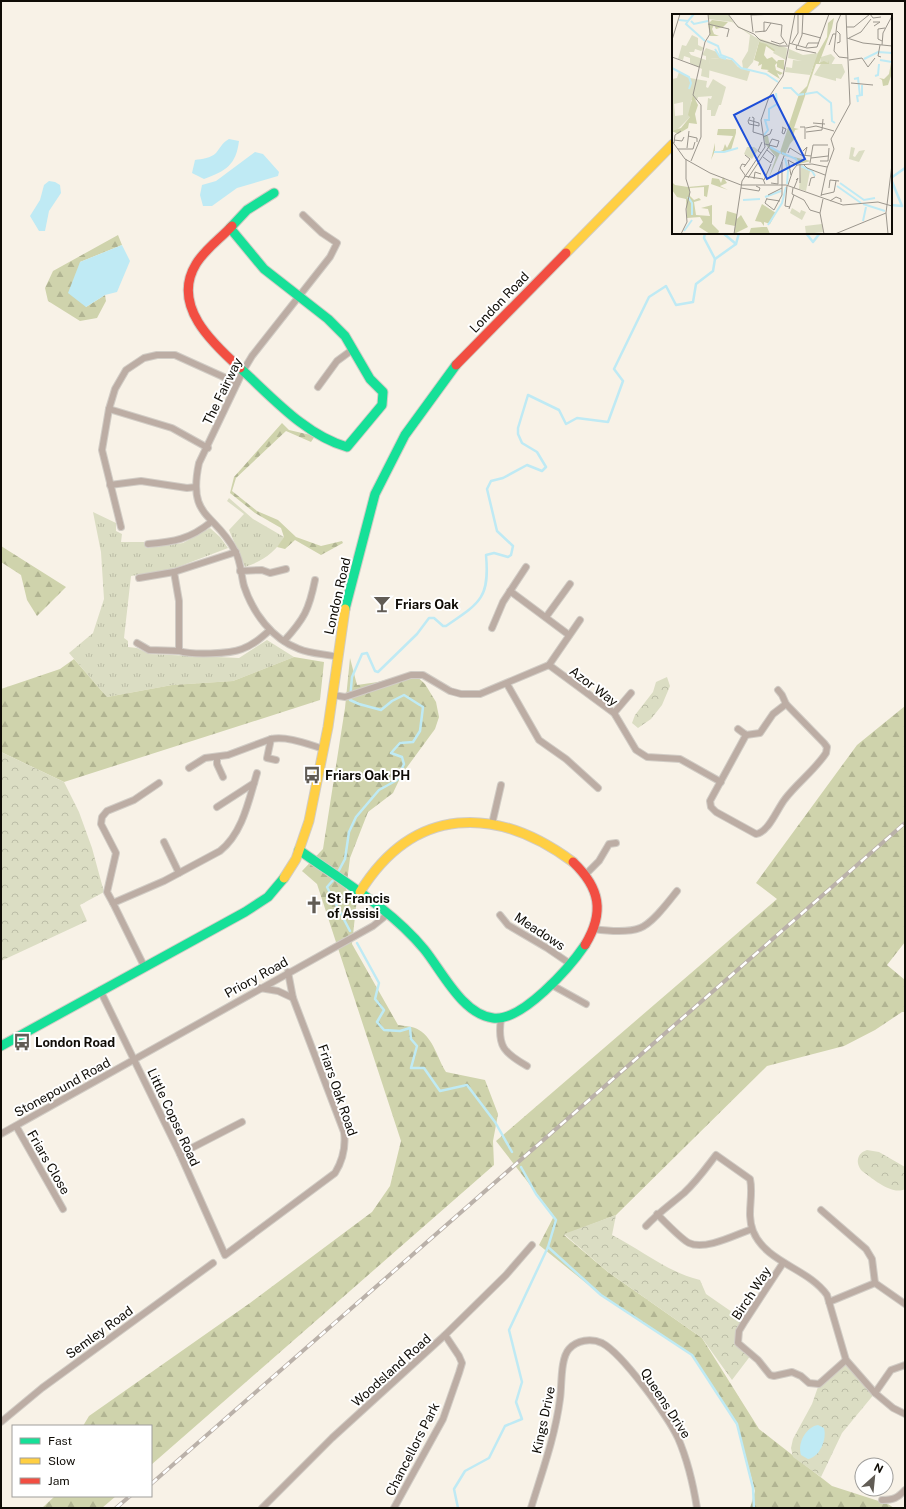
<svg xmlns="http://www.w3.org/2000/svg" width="906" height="1509" viewBox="0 0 906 1509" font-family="'Public Sans',sans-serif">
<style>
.grass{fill:url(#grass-tufts)}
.forest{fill:url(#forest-firs)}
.park{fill:url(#park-crowns)}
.water{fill:#bfeaf4}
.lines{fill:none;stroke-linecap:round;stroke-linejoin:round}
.stream{stroke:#bfeaf4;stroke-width:2.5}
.street-casing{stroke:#d1ccc5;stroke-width:8}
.fast-casing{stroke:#d1ccc5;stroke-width:11}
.slow-casing{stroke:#d1ccc5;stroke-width:11}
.jam-casing{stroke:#d1ccc5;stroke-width:11}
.street{stroke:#bcada4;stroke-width:6}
.fast{stroke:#16e098;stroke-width:9}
.slow{stroke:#ffcf43;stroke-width:9}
.jam{stroke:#f24e42;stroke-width:9}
.rail-casing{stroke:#bab1a9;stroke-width:4}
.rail{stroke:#fff;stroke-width:2.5;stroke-dasharray:8;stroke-linecap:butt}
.labels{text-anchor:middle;stroke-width:4;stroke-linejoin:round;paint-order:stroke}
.street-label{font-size:13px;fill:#0f0c06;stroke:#fff}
.poi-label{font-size:13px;font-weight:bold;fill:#0f0c06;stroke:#fff;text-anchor:start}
.inset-river{fill:none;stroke:#bfeaf4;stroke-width:2}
.inset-road{fill:none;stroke:#9b968d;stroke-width:1}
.view{fill:#1d4ed8;fill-opacity:0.15;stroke:#1d4ed8;stroke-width:2}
.inset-edge{fill:none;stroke:#0f0c06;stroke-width:2}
</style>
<defs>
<pattern id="grass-tufts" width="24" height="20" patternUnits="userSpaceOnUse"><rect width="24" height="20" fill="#dbddc3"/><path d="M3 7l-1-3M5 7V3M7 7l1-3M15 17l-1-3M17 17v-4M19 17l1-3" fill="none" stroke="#bbbca6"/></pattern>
<pattern id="forest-firs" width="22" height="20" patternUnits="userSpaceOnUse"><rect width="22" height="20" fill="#cfd3ac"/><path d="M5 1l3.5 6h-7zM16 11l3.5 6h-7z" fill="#b1b492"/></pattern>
<pattern id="park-crowns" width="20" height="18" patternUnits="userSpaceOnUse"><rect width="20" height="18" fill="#dbddc3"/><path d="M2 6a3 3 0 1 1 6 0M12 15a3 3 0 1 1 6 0" fill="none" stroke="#bbbca6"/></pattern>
</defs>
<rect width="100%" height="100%" fill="#f8f2e7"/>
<g class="grass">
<path d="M229,498L253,519L284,537C276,552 261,562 245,567L229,530L244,514L227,501Z"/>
<polygon points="93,512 116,523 116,531 122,534 121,542 144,542 146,548 183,543 210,528 220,537 228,548 170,570 131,576 124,638 128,641 128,647 137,648 149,654 239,658 267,640 294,657 233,681 172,685 107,697 69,653 93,633 104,599 101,552"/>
</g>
<g class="forest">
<polygon points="118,235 122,245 80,262 86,307 105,295 106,301 97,318 80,321 48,301 45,288 53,271"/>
<polygon points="282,423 289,430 315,436 311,442 286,431 236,478 232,491 257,511 278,520 296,537 321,546 342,541 343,543 321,555 295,540 285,549 277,547 284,537 281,528 255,513 230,493 234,477"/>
<polygon points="1,546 66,587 37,616 27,600 21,575 1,562"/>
<polygon points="294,657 324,662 320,700 64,782 1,752 1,689 60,669 74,659 107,697 172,685 233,681"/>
<path d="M350,658L357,685L378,682L412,672L425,684L436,702L439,717L435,729L402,774L393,793L368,812L350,858L346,890L357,898L352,944L398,1025C404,1026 414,1026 419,1030C434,1039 437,1058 446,1072L485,1080L498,1114L493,1141L494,1165L151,1465V1426H83L89,1416L250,1303L372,1212L390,1186L401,1141L317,884L302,871L323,849L345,708Z"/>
<polygon points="905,706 905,942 887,965 905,980 905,1012 902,1012 875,1030 844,1046 767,1066 616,1215 564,1235 608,1272 702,1338 759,1429 832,1486 888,1504 894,1508 750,1508 755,1491 737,1424 692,1355 601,1295 539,1245 554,1216 496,1141 777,899 756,883 857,745"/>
<polygon points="55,1496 116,1496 102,1508 42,1508"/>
</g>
<g class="park">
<polygon points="667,677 670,686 662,705 651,719 638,728 632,723 635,715 653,692 656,682"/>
<polygon points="1,752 64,782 79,812 92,848 104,892 80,905 87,921 1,961"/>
<path d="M867,1150L879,1152L905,1167V1189C892,1196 872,1178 862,1171C855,1163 857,1153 867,1150Z"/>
<path d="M616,1215L612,1235C642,1250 667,1272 700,1280L706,1294L745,1321L738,1343L751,1355L732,1380L702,1338L608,1272L564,1234Z"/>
<polygon points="846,1360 875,1393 842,1433 821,1477 793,1457 791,1448 793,1439 812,1404 819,1384"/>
</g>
<g class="water">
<path d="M229,139L239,141C236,165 226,171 204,179L192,173L195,160C202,159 211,158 216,153C221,147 222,143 229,139Z"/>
<polygon points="255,152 263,154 279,172 278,176 237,188 212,206 203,206 200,195 202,185 216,181"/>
<polygon points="49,181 55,182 60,185 61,193 49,211 45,231 39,231 30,216 40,200 44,185"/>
<polygon points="122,245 130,261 117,292 105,295 86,307 68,293 80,262"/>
<path d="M818,1425L824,1428C827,1439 820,1457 808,1459L801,1455C797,1443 806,1427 818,1425Z"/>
</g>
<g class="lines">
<g class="stream">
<polyline points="891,178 905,168"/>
<polyline points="891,179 902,206 891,205"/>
<polyline points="723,233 736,244"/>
<polyline points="806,233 813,242 820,233"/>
<polyline points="715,259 736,244 739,233"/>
<path d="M337,874L345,859L349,832L356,817L379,790L397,780L404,764L402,757L391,753L400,743L413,742L420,731L423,707L404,695L392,701L381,710L359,704L350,700L352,677L362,654L367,653L375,671L378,672L417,634L429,618H434L443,626H446C480,603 490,598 486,555L494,553L508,557L511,555L513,546L497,531L487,489L491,481L503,478L527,465L542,471L546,467L537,452L522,443L518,434V428L528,395L559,410L566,424L577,418L608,422L623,381L614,369L649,297L666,286L676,305L693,302L696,284L713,271L715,259L704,238L705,233"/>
<polyline points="335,878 327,887 350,931"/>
<polyline points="357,943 379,983 375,999 384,1010 377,1022 384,1030 400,1031 410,1028 411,1039 417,1046 411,1068 424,1068 440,1091 467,1085 495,1122 512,1152"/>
<polyline points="548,1247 601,1295 692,1355 737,1424 753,1488 754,1508"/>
<polyline points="458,1508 454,1489 465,1471 489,1458 505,1426 522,1419 516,1402 522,1382 509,1330 548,1247 556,1220 536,1194 521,1167"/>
</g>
<g class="street-casing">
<g id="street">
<path d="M303,215L322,233L337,243L330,257L252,356L243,371L199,463C187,519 215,512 235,551C241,561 241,575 244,586C253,613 272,639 299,649C311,654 326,654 338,657"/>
<polyline points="318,387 337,361 352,350"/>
<polyline points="109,409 172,428 208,448"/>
<polyline points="110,485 141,481 187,488 196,487"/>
<polyline points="121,527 102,450 109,409 115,389 126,370 144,358 157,355 175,355 237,383"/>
<path d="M148,544C174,542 190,539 211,522"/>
<path d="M236,552L174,572L179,601V651C192,655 230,654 242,649C253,645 261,638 270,630"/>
<polyline points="240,571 262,570 270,573 286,569"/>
<polyline points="139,578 174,572"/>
<polyline points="510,591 569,635"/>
<polyline points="546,617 570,584"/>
<polyline points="492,628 503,602 526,567"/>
<path d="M284,641C304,619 309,610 315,580"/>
<polyline points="137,643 149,650 179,651"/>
<polyline points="549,665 614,713 636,750 647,757 680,759 721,782"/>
<polyline points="507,684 539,740 566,759 598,788"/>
<polyline points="333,695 345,697 411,675 423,675 450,691 461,694 480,694 549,665 580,620"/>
<polyline points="614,713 631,693"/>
<polyline points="738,729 746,735 760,733 773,714 786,704"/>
<path d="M746,735L710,801L711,807L716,812L756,834C769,832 777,809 785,799C797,783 815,770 826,753L827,747L824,743L786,704L782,695L778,690"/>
<polyline points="217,757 217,764 223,777"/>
<path d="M276,760L267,758L271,739C288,736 307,744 324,749"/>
<polyline points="189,768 205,758 228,755 271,739"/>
<polyline points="217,807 254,783"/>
<polyline points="492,824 501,785"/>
<polyline points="164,842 179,873"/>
<polyline points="586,874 599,861 609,844 616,843"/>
<polyline points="113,903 107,892 116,853 101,824 102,817 107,811 134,800 159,783"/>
<polyline points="500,915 508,925 547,948 569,963"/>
<path d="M594,929C608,931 627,933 640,928C653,923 668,902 677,891"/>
<path d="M144,966L113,903L164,881L220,851C243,833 249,799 257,773"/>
<polyline points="550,984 586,1004"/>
<polyline points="260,988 278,991 293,998"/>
<path d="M100,990L180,1154L225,1255L335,1173C343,1160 346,1147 344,1132L293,998L288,972"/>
<path d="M501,1019C497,1046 504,1053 527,1066"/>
<polyline points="16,1126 63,1209"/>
<polyline points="1,1134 373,926 388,914"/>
<polyline points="180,1154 242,1122"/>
<polyline points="821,1210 866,1249 872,1259 875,1283"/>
<path d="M657,1214C664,1221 681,1239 689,1243C705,1251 737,1234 752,1229"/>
<path d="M646,1226C658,1213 671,1204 684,1193C697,1181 706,1168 716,1155L750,1179C754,1196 746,1213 753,1231C766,1263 808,1268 827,1295L846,1360L875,1393L893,1408L905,1414"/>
<polyline points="783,1263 745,1321 739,1331 738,1343 758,1360 770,1375 774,1376 792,1372 801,1376 809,1383 819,1384 846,1360"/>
<polyline points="829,1302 875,1283 905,1304"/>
<polyline points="875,1393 891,1370 905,1365"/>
<polyline points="1,1422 42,1388 213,1263"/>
<path d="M882,1500C893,1500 898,1498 905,1490"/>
<polyline points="262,1508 332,1438 445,1335 506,1275 532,1245"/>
<polyline points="394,1508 443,1419 459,1373 462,1363 459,1356 445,1335"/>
<path d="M531,1508C542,1472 555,1437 560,1399C562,1387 560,1359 569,1349C577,1340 591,1338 602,1343C623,1354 668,1417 678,1438C688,1461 693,1483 697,1508"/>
</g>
</g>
<g class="fast-casing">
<g id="fast">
<polyline points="232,226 247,210 274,193"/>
<path d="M230,228L264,269L328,319L345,336L370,379L383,392L382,405L347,447C305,435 272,397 240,368"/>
<polyline points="345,609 375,494 405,435 456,365"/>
<path d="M299,850C342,881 390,908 424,949C442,971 462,1014 493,1018C522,1022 570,967 585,945"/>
<polyline points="1,1046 245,912 268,897 284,878"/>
</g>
</g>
<g class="slow-casing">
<g id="slow">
<polyline points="799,15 816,1"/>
<polyline points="566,253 673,144"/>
<polyline points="284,878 296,859 309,821 328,727 345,609"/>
<path d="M360,892C414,805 496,805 573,862"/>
</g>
</g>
<g class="jam-casing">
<g id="jam">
<path d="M232,226C220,239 205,249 196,264C171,305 212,343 240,368"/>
<polyline points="456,365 566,253"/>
<path d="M573,862C600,888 605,912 585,945"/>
</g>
</g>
<use href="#street" class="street"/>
<use href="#fast" class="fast"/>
<use href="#slow" class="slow"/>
<use href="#jam" class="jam"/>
<g class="rail-casing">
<g id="rail">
<polyline points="151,1484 905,823"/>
<polyline points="116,1508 130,1496"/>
</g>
</g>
<use href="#rail" class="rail"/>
</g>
<defs>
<g id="bar-bare" transform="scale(1.38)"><path d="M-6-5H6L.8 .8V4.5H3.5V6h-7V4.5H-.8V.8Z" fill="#615c55" stroke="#fff" stroke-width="2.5" paint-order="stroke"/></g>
<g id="bus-bare" transform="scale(1.38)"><path d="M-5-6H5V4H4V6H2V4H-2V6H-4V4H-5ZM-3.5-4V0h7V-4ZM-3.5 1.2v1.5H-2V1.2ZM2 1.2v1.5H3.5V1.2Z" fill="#615c55" stroke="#fff" stroke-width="2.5" paint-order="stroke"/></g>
<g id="church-bare" transform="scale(1.38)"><path d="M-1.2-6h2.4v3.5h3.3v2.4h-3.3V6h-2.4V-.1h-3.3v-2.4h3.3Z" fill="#615c55" stroke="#fff" stroke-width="2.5" paint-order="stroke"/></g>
</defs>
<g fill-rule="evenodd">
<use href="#bar-bare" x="382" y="604"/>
<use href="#bus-bare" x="312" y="775"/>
<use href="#church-bare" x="314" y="905"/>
<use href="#bus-bare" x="22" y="1042"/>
</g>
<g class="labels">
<g class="street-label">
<text transform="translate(499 302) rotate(-46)" y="5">London Road</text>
<text transform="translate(222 391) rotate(-64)" y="5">The Fairway</text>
<text transform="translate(337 596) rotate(-77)" y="5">London Road</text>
<text transform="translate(594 686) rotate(37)" y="5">Azor Way</text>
<text transform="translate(540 931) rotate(33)" y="5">Meadows</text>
<text transform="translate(256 977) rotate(-29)" y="5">Priory Road</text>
<text transform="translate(62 1087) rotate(-29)" y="5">Stonepound Road</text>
<text transform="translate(338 1090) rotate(71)" y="5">Friars Oak Road</text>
<text transform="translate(174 1117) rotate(65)" y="5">Little Copse Road</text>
<text transform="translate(49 1162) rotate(60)" y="5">Friars Close</text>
<text transform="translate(751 1293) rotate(-57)" y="5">Birch Way</text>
<text transform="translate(99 1332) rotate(-36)" y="5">Semley Road</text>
<text transform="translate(391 1370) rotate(-42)" y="5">Woodsland Road</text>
<text transform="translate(666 1403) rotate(57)" y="5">Queens Drive</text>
<text transform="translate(543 1420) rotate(-78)" y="5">Kings Drive</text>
<text transform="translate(412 1449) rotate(-63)" y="5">Chancellors Park</text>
</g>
<g class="poi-label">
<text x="395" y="609">Friars Oak</text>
<text x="325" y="780">Friars Oak PH</text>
<text x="327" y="903">St Francis<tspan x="327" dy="15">of Assisi</tspan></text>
<text x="35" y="1047">London Road</text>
</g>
</g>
<g transform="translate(672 14)">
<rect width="220" height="220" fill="#f8f2e7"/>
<path d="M159,40L163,44L159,51H168H146L156,50L148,49L149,43ZM48,44L60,46L66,53L78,57L75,67L36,56L38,45ZM7,58L18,64L35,67L34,73L36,74L41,65L54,73L49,91H47L43,102H39V96H35L36,84L39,85L40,82L26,83L25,86H19L18,103L3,118L0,115V65L5,64ZM11,88V101L3,102L2,90ZM179,133L183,134L181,142L183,143L187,137L193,136L187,148L177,145ZM150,210L151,218L134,220L133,212Z" fill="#dbddc3" fill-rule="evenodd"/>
<path d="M162,4L160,14H164H160L147,49L152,47L156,49V46L157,50H144L122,114L127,115L123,116L121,122L124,123L118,130L113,141L139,147L127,150L121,143L112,142L108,139L96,166L104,143L94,131L91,121L96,122L98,133L108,138L127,80L135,72L144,42L155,23L156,9ZM40,6L56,8L51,13L44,15L42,11L40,15L42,20L47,22H38L36,10ZM83,24L104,32L114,46L94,32L92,41L95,45L100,43L105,48L106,46H112V56L105,53V49L103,51L104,56L111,59L108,61L105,59L108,65L95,57L97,56L89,55L90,50L86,52L87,48L82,46L87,28ZM219,49L220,59L216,71L211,72L210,66L207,64L212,65L217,60ZM21,81L26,91L23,100L25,110L17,109L16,114L6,120L0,117L9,114L18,103L16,101ZM46,115H64V119L59,136L42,139L39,146L43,129V137L46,138L51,136L53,130L55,134L61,122L45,121ZM51,163L55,169L48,172L56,176L39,170L40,164L47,165L49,169ZM0,168L3,171L16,173L37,171L35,183L32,182V173L18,174V182L22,186L27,184L29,186L22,188L24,201L38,202L36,195L29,194L40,191V210L47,217L46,220H38L27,213L31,208L28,203L15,204L14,185L5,183L0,176ZM90,190L104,199L98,210L92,208V212L89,208L83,207ZM55,197L65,200V205L69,201L76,213L62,220L63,212L53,210ZM90,213H95L98,220H77L79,214Z" fill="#cfd3ac"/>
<path d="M36,0H56L62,9L83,23L115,34L114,46L101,39L103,36L94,30L87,28L81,48L75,55L71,54L70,47L76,37L78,21L60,8L36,5ZM20,21L26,24V31L32,34L29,37L23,35L22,38H17L19,41L34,46V42L30,41L34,34L45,38L48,44L38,45L37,64L29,62L30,55L18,49V44L12,42L11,46L6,45L10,31L14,32ZM117,35L131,41L146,39L138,61L113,58L114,53L120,54L121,46L130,47L116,44ZM149,50H170L173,58L169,65L164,64V67L142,61ZM75,133H82L86,136L80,145L72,140ZM129,153L138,157L134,177L127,175ZM120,194L128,199L129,196L134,198L130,206L118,199Z" fill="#dbddc3"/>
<path class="inset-river" d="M7,6L16,7L22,0M16,7L14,10L33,27M19,7L22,10L36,7M35,27L46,32L49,41L60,45L69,54L94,60L106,68M43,35L48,43L54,45M192,45L206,38L220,39M208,46L220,48M0,54L17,63L19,69L17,75M203,62L206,61L207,50M182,65L186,64L188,82M111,74H119L126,81L132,80M133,80L145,78L159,89L160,107L163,109M186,88L185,82L190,81V71M92,121L96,116L93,106H97V95L105,90L104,79M98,133L109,139M42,138H52L66,134M110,139L124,145L127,150M113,144L116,157L115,170M129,152L140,157L143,162M168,169L192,186L203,184M165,172L189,189M16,183L20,189V201M93,183L109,177M71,186L88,185M191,190L213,197M191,207L194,193M96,211L110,189L114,173M12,217L20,206"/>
<path class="inset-road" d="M56,0L66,13L82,20M169,0L165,9L162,37L167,43L176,44M174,0L175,24L191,29L220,32M198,0L201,4L209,3M79,1L106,0M79,1L81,18M201,8H208L202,12M36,10L57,15L55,23M175,13H182L198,0M165,17L168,20V28L165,29M83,18L94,17L99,9L110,11L109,22L115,31M92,18V8L99,9M130,19L149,24M82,20L88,26L107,32H117M177,24L189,18L199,5M0,26L8,0M99,27L108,30L112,28M210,27L206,25V15L213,14M117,29L135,34L145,33L157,0M120,29L126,19V0M125,31L124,35L144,39M126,31L130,21L131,0M157,31L161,20H164M208,31L206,42L209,43M210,31L211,19L220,2M134,33L136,29H147M0,43L27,53M177,46L190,44L196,53L203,44M179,69L201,71M80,103L82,104L81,118L91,121M77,106L87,109V112L77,110L76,107L78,103M141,109L153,110M110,113L114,115L112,120L110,119L111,114M128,113H133V125M134,114L144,112L162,117M134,118L150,116L151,105M16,122L25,124V128M91,123L98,120L100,115M2,126L10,127L12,123M0,127L13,145L38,159L69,171H114L171,191L206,188L220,192M2,129L3,121L9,117M93,130L105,133L107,127L100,125L97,131M15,134L17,117M6,135H21L23,128M131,137L135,133L133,141M89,139L86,137L90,128M116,139L118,134L129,141L139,142M91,143L99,149L102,142L95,136M139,144L156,142M19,147L29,123V91L21,81L33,28L38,20L36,0M148,147H156L157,134M138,149L141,131H156M131,150L135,154L153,161M72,153L78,145L73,141M73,161L68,154L70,150L74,151M119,161L116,146L125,151M72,162L91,165L93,170M76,164L98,131M82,165L83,158L89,160M92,166L99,150M99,169L106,170V159L112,142M128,169V150M116,171L121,156L125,151L140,150L155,153M115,172L113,192L118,193M137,172L139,164L143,163M69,174L87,177L88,174L84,172M121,174L120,180L132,186L138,196L148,199M122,174L126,164L124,166M157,174L158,166L167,167M96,181L110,174M149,181L162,178L164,167M149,182L155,154L162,135L159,125L178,90L175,24M95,184L93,189L102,196L110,181V148M95,185L108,187M151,185L148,199L152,220M158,187L164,183L169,185V188M117,195L122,181M214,199L216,220M9,220L15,208L14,195L18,178L14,165V145M62,220L70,167L93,133L89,106L97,83L111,62L123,0M163,220L214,199L220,150"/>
<path class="view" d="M101,81L133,145L95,165L62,101Z"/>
<rect width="220" height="220" class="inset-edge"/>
</g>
<rect width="906" height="1509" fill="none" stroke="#0f0c06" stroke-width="4"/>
<rect x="12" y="1425" width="140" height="72" fill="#ffffff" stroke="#9f9e9b"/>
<rect x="20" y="1438" width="20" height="6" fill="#16e098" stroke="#9f9e9b"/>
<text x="48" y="1445" font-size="12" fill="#0f0c06">Fast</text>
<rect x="20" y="1458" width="20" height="6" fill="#ffcf43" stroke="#9f9e9b"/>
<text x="48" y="1465" font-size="12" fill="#0f0c06">Slow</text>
<rect x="20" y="1478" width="20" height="6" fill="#f24e42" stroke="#9f9e9b"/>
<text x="48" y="1485" font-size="12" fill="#0f0c06">Jam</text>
<g transform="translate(874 1477) rotate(27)"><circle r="19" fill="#ffffff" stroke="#9f9e9b"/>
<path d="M0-3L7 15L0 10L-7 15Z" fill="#615c55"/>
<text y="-6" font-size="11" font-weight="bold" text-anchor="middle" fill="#0f0c06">N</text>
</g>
</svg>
